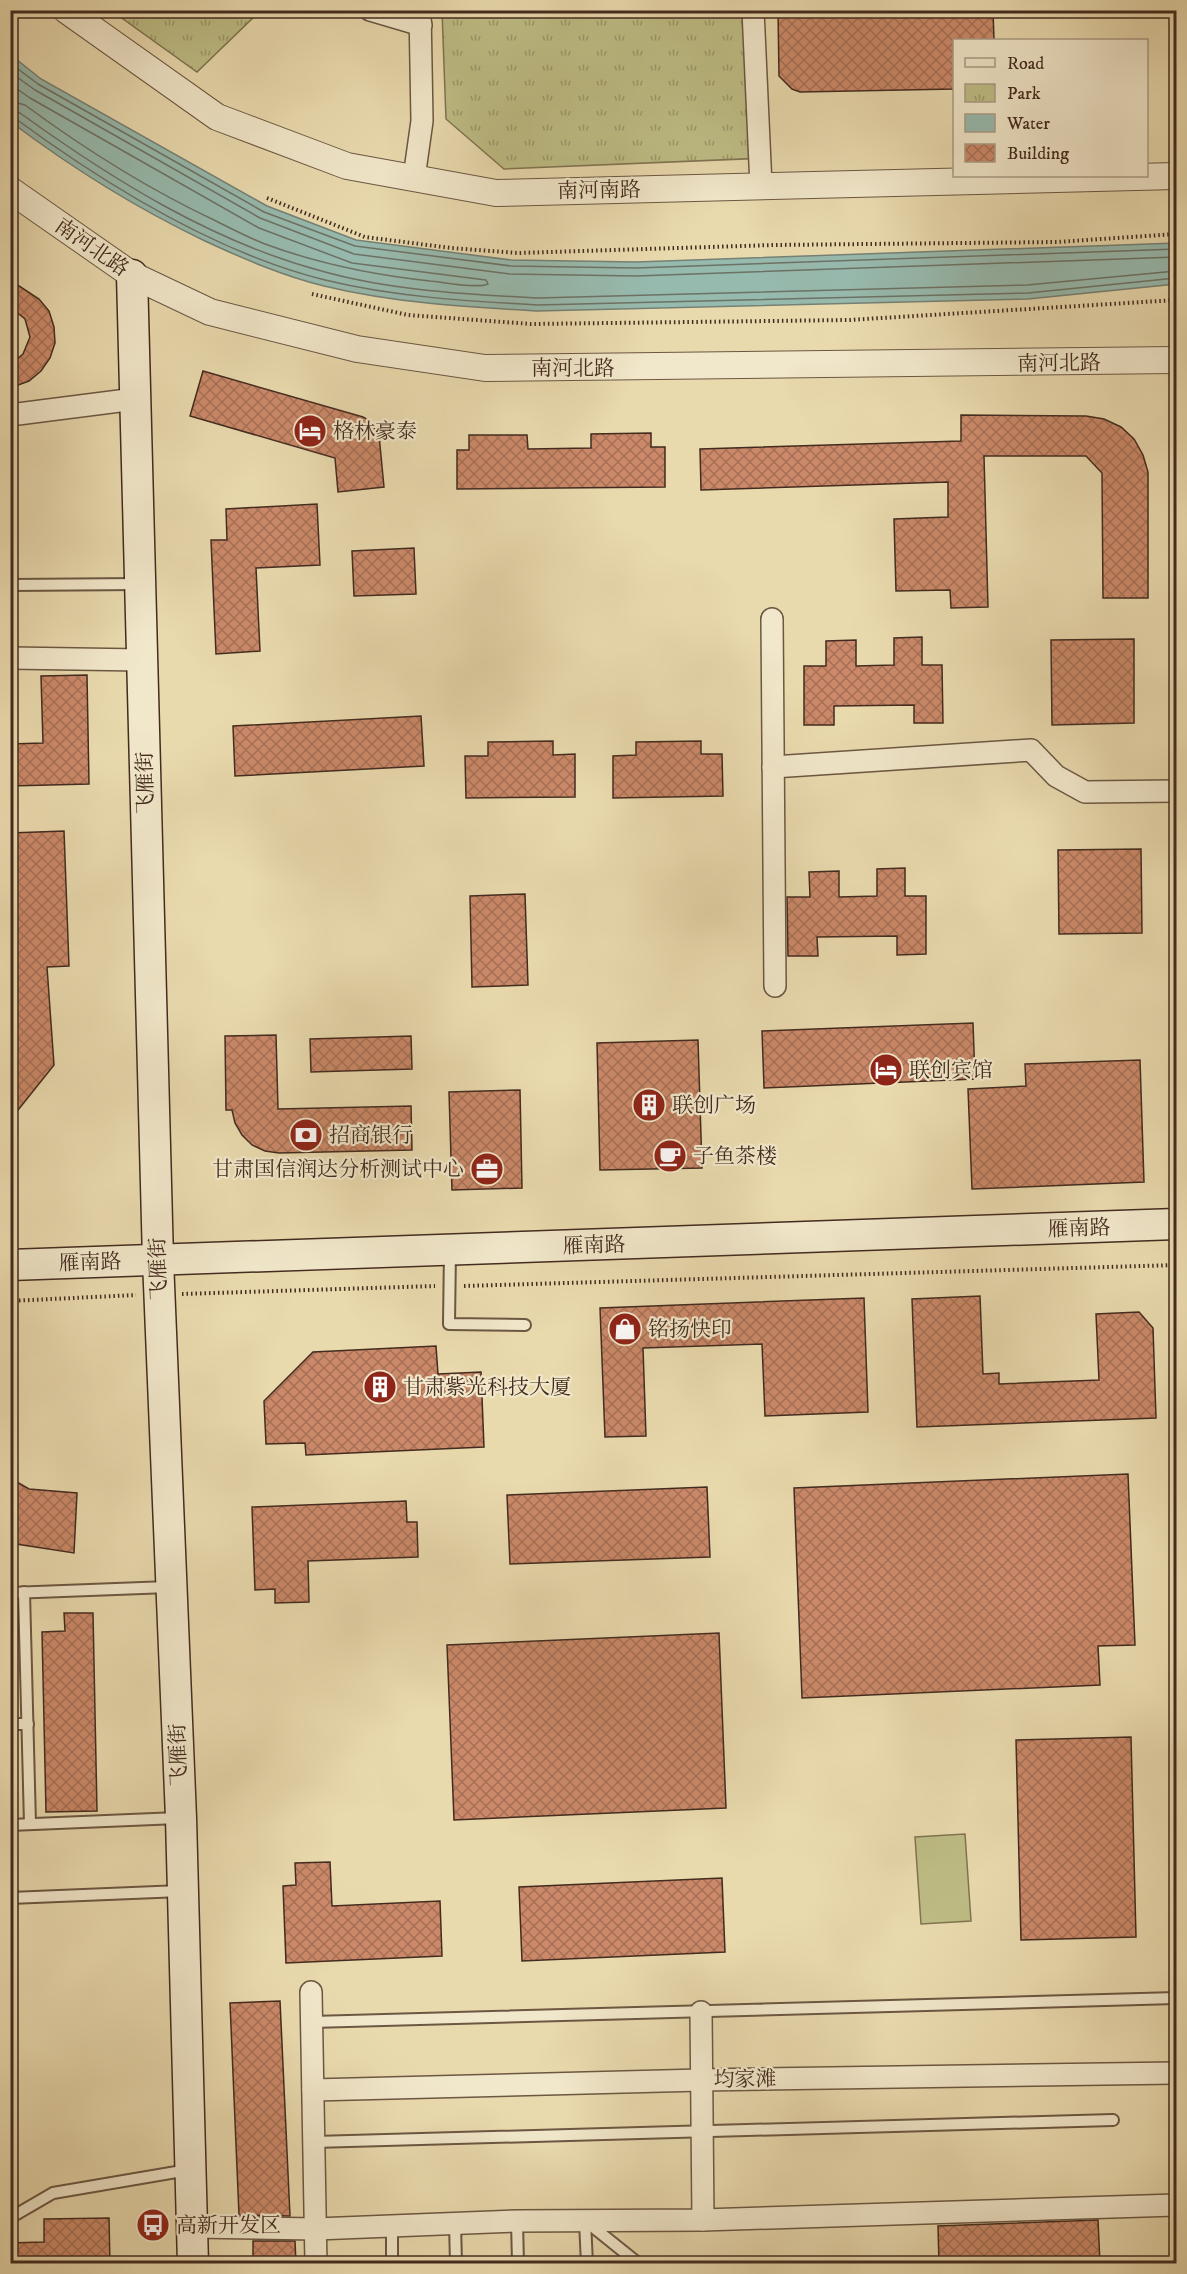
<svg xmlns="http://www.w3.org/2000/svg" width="1187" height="2274" viewBox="0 0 1187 2274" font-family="'IM FELL DW Pica','Noto Serif SC',serif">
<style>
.grass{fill:#bebd85;stroke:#807452;stroke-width:1.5}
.park{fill:url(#park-tufts);stroke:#807452;stroke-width:1.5}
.water{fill:#97baae;stroke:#758175;stroke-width:1.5}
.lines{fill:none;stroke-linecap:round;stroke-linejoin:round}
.shore{stroke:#6d7266;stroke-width:1.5}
.building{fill:url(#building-cross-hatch);stroke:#432b1f;stroke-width:1.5}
.service-casing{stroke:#6c5743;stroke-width:14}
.minor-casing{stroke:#6c5743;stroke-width:24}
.tertiary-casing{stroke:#6c5743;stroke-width:28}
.secondary-casing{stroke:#432b1f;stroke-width:33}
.path{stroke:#432b1f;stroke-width:4;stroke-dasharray:1.5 3;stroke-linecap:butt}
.service{stroke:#f1e7ca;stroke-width:10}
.minor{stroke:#f1e7ca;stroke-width:21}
.tertiary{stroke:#f1e7ca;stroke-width:26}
.secondary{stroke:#f1e7ca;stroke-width:30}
.labels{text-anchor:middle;stroke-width:4.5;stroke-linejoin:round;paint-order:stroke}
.street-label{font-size:21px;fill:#432b1f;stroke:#f1e7ca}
.poi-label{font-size:21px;fill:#432b1f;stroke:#f1e7ca;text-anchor:start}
</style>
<defs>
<pattern id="park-tufts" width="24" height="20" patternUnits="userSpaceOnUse" patternTransform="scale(1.5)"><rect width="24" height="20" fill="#bebd85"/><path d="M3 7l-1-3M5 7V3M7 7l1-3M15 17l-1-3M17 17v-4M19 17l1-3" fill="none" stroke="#9c9a6c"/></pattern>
<pattern id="building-cross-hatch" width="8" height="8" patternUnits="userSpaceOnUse" patternTransform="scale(1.5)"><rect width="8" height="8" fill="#cb8969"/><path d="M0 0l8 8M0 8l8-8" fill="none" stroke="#a67056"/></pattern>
</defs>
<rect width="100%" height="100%" fill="#e9daae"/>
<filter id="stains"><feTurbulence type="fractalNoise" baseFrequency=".00333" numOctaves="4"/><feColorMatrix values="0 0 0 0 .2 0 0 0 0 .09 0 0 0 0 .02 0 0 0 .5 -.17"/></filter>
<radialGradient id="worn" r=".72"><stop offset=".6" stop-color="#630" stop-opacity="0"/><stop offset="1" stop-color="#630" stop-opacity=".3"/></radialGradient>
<polygon class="grass" points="965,1834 971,1921 921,1924 915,1837"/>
<g class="park">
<polygon points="112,11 260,11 197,72"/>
<polygon points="442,11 761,11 767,158 504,169 446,119"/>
</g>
<path class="water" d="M11,55L41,79L267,206L356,240L511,260L636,262L1176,243V284L1028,299L537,311C466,307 394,303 324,286C283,276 244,259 205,241C136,208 72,168 11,122Z"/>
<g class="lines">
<g class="shore">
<polyline points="10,63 38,84 264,212 355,246 511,266 636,268 1176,249"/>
<polyline points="10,72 35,90 260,218 354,254 510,274 636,276 1176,257"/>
<path d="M10,84L30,98L259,228L352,263L486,280L488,284C477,289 443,282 430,281C374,275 319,264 265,244C249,238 232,229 216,221C148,189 86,150 25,105L10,101"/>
<path d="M10,110L20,113C113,180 214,243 325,272C394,291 467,294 538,298L1027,285L1176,271"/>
<path d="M10,118L16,119C106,185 216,253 325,280C395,297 466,301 538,305L1028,293L1176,278"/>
</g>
</g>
<g class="building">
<polygon points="778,10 993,10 994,40 954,40 954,89 800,92 792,89 779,76"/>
<polygon points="10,280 39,299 49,311 54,327 55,343 50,358 41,371 29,381 10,388 10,361 16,360 23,354 30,337 25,319 10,307"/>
<polygon points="203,371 363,417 370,421 379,435 384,487 338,492 335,458 190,416"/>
<polygon points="961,415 1086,416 1104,419 1121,427 1134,439 1143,455 1148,472 1148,598 1103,598 1102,473 1086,456 984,456 988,607 951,608 950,590 896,591 894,519 948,517 948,482 701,490 700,449 961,441"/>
<polygon points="651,433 651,447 665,447 665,487 457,489 457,450 469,450 469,435 527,435 528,449 591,448 591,434"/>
<polygon points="317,504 320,565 256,568 260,651 216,654 211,540 227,540 226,509"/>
<polygon points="414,548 416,594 354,596 352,551"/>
<polygon points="922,637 922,665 942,665 943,723 914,723 914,705 834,706 834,725 804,725 804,666 826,666 826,641 856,640 856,666 894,665 894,638"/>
<polygon points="1134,639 1134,723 1052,725 1051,640"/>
<polygon points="87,675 89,784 10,786 10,744 43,743 41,676"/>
<polygon points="421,716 424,766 235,776 233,726"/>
<polygon points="553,741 553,755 575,754 575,797 466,798 465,756 488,756 488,742"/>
<polygon points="701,741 701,754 722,754 723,796 613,798 613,756 636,755 636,742"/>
<polygon points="64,831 69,966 47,967 54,1065 10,1120 10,833"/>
<polygon points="1141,849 1142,933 1059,934 1058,850"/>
<polygon points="905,868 905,896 926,896 926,954 897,955 897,936 817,937 818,956 788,956 787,897 810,897 809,872 839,871 839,897 877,896 877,869"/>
<polygon points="525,894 528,985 472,987 470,896"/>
<polygon points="973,1023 975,1079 764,1088 762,1031"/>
<polygon points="276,1035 278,1109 411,1106 412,1150 279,1153 265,1151 252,1145 242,1135 235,1123 232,1110 226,1110 225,1036"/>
<polygon points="411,1036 412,1069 311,1072 310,1039"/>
<polygon points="698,1040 702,1168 600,1170 597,1043"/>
<polygon points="1140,1060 1144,1182 972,1189 968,1089 1026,1086 1025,1064"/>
<polygon points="520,1090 522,1188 452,1190 449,1092"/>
<polygon points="980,1296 983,1374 999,1373 999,1384 1099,1380 1096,1314 1139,1312 1153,1328 1156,1418 917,1427 912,1299"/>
<polygon points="864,1298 868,1412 765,1416 762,1344 643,1348 646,1436 605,1437 600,1308"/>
<polygon points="436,1346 438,1374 481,1372 484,1447 306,1455 305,1443 266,1444 264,1401 313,1352"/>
<polygon points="1128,1474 1135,1645 1098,1646 1100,1685 802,1698 794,1488"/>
<polygon points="10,1478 29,1489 77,1493 74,1553 10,1543"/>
<polygon points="707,1487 710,1557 510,1564 507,1495"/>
<polygon points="406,1501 407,1522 417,1522 418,1557 308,1561 309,1602 275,1603 275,1589 255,1590 252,1507"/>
<polygon points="64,1613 93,1613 97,1811 46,1812 42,1632 65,1631"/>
<polygon points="719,1633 726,1808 454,1820 447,1645"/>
<polygon points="1131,1737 1136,1937 1021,1940 1016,1740"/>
<polygon points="330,1862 332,1906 440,1901 442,1956 286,1963 283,1886 296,1885 295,1863"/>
<polygon points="722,1878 725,1952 522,1961 519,1887"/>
<polygon points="280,2001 290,2216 239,2215 230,2003"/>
<polygon points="109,2218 110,2264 10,2264 10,2243 44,2242 44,2219"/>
<polygon points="1098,2220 1100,2264 939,2264 938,2226"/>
<polygon points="253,2241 295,2241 296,2264 253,2264"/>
</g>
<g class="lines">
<g class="service-casing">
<g id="service">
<polyline points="10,585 139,584"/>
<polyline points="450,1250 449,1324 525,1325"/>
<polyline points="24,1592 30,1824"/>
<polyline points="10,1593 169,1587"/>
<polyline points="10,1724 28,1724"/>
<polyline points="10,1825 178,1818"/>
<polyline points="10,1898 181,1891"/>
<polyline points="312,2022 1176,1998"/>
<polyline points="314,2142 1113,2120"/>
<polyline points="10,2218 53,2193 188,2170"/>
<polyline points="517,2221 518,2264"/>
<polyline points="585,2221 587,2264"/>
<polyline points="455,2223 456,2264"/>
<polyline points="588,2223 639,2264"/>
<polyline points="392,2264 392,2226"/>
</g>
</g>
<g class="minor-casing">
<g id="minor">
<polyline points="370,10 421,25"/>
<polyline points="753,10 761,186"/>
<polyline points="414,178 422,121 420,10"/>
<polyline points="10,415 135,399"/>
<polyline points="772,619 775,986"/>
<polyline points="10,658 142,660"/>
<polyline points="773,767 1031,750 1056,776 1085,792 1176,791"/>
<polyline points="311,1992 316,2264"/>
<polyline points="701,2012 703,2220"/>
<polyline points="313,2090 701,2080 1176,2073"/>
<polyline points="193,2227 316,2229 517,2221 703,2220 1176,2205"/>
</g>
</g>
<g class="tertiary-casing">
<g id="tertiary">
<polyline points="66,10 217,117 347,166 496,193 1176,176"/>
<polyline points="10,190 132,275 210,312 357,349 485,368 1176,360"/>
</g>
</g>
<g class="secondary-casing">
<g id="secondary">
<polyline points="132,275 158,1260 181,1818 193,2264"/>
<polyline points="10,1265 1176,1224"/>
</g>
</g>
<g class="path">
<polyline points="267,198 365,237 451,248 518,253 774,245 1057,242 1176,234"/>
<polyline points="312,294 408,315 531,324 849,320 1176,300"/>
<polyline points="464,1286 1176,1265"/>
<polyline points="182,1294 435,1286"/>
<polyline points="10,1301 136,1295"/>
</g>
<use href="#service" class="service"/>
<use href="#minor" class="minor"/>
<use href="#tertiary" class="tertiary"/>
<use href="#secondary" class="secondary"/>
</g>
<defs>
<g id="hotel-disc" transform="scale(1.725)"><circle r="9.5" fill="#8f2418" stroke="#f1e7ca"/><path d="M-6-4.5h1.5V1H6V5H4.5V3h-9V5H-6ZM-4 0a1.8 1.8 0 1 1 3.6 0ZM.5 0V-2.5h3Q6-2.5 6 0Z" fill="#fff"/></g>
<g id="building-disc" transform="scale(1.725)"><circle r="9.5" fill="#8f2418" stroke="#f1e7ca"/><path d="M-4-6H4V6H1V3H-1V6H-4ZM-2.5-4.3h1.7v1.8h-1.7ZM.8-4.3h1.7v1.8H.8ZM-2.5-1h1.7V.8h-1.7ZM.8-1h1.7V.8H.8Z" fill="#fff"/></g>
<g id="bank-disc" transform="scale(1.725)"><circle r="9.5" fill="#8f2418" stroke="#f1e7ca"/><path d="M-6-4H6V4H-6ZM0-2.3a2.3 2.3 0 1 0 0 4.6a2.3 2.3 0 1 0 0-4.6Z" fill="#fff"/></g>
<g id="cafe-disc" transform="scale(1.725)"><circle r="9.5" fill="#8f2418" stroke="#f1e7ca"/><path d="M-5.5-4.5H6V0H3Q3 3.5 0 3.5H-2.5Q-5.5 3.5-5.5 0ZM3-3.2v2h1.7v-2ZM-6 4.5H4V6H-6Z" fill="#fff"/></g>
<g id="office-disc" transform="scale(1.725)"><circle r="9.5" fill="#8f2418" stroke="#f1e7ca"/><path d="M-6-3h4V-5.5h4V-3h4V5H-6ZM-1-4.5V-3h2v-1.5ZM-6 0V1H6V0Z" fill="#fff"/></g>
<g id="shop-disc" transform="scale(1.725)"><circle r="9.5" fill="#8f2418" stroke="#f1e7ca"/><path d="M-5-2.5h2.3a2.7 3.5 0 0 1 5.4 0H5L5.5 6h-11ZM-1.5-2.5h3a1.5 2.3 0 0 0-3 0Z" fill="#fff"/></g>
<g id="bus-disc" transform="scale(1.725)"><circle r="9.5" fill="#8f2418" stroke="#f1e7ca"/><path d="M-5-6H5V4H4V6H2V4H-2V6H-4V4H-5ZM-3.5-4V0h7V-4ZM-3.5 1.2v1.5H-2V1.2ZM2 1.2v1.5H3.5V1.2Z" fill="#fff"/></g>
</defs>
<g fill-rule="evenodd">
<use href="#hotel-disc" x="310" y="431"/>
<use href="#hotel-disc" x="886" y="1070"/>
<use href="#building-disc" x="649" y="1105"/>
<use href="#bank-disc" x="306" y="1135"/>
<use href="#cafe-disc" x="670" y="1156"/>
<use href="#office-disc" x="487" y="1169"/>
<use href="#shop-disc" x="625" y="1329"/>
<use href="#building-disc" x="380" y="1387"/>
<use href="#bus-disc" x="153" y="2225"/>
</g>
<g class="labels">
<g class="street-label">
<text transform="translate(599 190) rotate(-1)" y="7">南河南路</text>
<text transform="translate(92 247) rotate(35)" y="7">南河北路</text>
<text transform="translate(1059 363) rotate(-1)" y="7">南河北路</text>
<text x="573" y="375">南河北路</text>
<text transform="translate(145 783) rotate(-91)" y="7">飞雁街</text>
<text transform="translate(1079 1228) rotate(-2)" y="7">雁南路</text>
<text transform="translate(594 1245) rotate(-2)" y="7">雁南路</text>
<text transform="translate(90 1262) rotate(-2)" y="7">雁南路</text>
<text transform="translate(158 1269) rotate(-92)" y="7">飞雁街</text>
<text transform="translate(178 1755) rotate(-92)" y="7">飞雁街</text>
<text transform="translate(745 2079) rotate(-1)" y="7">均家滩</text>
</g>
<g class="poi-label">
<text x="333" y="438">格林豪泰</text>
<text x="909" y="1077">联创宾馆</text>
<text x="672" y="1112">联创广场</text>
<text x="329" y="1142">招商银行</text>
<text x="693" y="1163">子鱼茶楼</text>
<text x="464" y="1176" text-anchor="end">甘肃国信润达分析测试中心</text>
<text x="648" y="1336">铭扬快印</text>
<text x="403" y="1394">甘肃紫光科技大厦</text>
<text x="176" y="2232">高新开发区</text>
</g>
</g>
<rect width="1187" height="2274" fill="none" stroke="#e9daae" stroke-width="36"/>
<rect x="12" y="12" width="1163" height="2250" fill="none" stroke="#432b1f" stroke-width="3"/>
<rect x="18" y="18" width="1151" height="2238" fill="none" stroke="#432b1f" stroke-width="1.5"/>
<rect x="953" y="39" width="195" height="138" fill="#f1e7ca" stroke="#ab9c86" stroke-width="1.5"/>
<rect x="965" y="58" width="30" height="9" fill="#f1e7ca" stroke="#ab9c86" stroke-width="1.5"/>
<text x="1007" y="69" font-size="18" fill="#432b1f">Road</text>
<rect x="965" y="84" width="30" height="18" fill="url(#park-tufts)" stroke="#ab9c86" stroke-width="1.5"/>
<text x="1007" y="99" font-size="18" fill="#432b1f">Park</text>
<rect x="965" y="114" width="30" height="18" fill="#97baae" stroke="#ab9c86" stroke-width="1.5"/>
<text x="1007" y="129" font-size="18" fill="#432b1f">Water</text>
<rect x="965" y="144" width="30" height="18" fill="url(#building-cross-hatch)" stroke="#ab9c86" stroke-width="1.5"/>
<text x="1007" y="159" font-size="18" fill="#432b1f">Building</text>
<rect width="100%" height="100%" filter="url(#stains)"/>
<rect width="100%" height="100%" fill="url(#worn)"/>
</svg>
